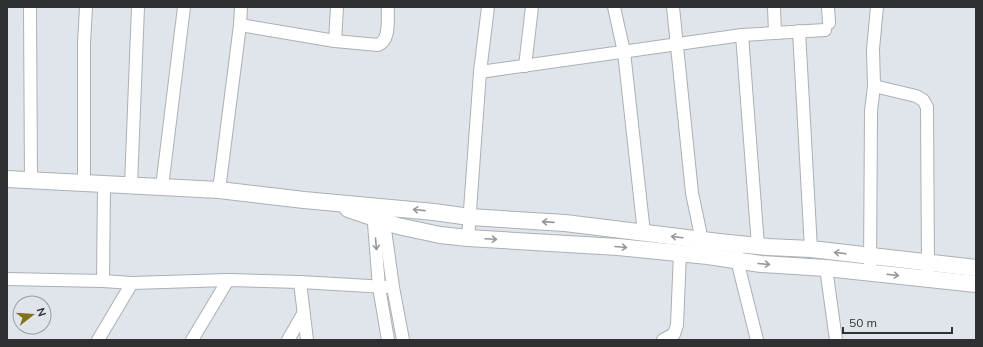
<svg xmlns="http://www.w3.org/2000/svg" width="983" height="347" viewBox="0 0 983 347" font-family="Mulish,sans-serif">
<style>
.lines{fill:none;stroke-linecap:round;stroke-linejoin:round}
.street-casing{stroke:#abb0b5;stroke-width:14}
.secondary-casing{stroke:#abb0b5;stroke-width:18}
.street{stroke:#fff;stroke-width:12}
.secondary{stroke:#fff;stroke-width:16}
.oneway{stroke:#969898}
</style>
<rect width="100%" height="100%" fill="#e0e5eb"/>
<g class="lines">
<g class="street-casing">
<g id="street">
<polyline points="30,7 31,181"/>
<polyline points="614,7 624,52 644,233"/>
<polyline points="673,7 692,193 700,231 701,248"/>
<polyline points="774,7 775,33"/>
<polyline points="828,7 829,23"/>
<polyline points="240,25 241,7"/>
<polyline points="799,31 811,249"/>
<polyline points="742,35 758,246"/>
<polyline points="335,41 337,7"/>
<polyline points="525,66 532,7"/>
<polyline points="480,72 742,35 825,30"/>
<polyline points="874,86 916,96 923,100 927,107 928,271"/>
<polyline points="84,183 84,44 86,7"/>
<polyline points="131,185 138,7"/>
<polyline points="162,187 184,7"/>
<path d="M219,190L240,25L335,41L378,45C391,40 387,18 388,7"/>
<polyline points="373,211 379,287 388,340"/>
<polyline points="383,215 393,287 403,340"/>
<polyline points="468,238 480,72 488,7"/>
<polyline points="737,254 737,260 757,340"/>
<polyline points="826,268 836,340"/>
<polyline points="870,272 871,111 874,86 873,49 877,7"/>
<polyline points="7,279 103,281 104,184"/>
<polyline points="103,281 132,283 228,280 300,282 307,340"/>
<polyline points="300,282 386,287"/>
<polyline points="98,340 132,283"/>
<polyline points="192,340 228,280"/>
<polyline points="288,340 303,314"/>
<polyline points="663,340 674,334 677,325 680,253"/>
</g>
</g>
<g class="secondary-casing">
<g id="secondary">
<polyline points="7,179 219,190 304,200 434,212 470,217 565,223 719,242 768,247 811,249 976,268"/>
<polyline points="348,209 398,226 440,235 468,238 618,247 708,256 761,264 826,268 976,284"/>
</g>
</g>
<use href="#street" class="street"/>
<use href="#secondary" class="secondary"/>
</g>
<defs><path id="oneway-shaft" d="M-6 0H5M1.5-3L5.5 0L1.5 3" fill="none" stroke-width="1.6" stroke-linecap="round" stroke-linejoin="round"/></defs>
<g class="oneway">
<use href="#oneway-shaft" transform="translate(419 210) rotate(-174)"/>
<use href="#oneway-shaft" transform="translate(548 222) rotate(-176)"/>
<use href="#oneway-shaft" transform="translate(677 237) rotate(-173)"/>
<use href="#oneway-shaft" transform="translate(491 239) rotate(3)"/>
<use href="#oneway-shaft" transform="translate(376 244) rotate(85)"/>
<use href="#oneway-shaft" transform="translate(621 247) rotate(5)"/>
<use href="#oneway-shaft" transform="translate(840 253) rotate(-173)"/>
<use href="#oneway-shaft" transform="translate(764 264) rotate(5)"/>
<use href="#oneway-shaft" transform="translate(893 275) rotate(7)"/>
</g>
<rect width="983" height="347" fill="none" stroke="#2e3032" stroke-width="16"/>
<g transform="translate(32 315) rotate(73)"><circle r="19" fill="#e0e5eb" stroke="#999da1"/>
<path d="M0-3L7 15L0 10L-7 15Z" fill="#847315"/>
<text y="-6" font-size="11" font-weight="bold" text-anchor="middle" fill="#2e3032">N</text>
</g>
<path d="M843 327v6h109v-6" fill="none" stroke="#2e3032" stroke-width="2"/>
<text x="849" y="327" font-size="12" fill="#2e3032" stroke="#e0e5eb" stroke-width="3" paint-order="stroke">50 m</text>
</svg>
